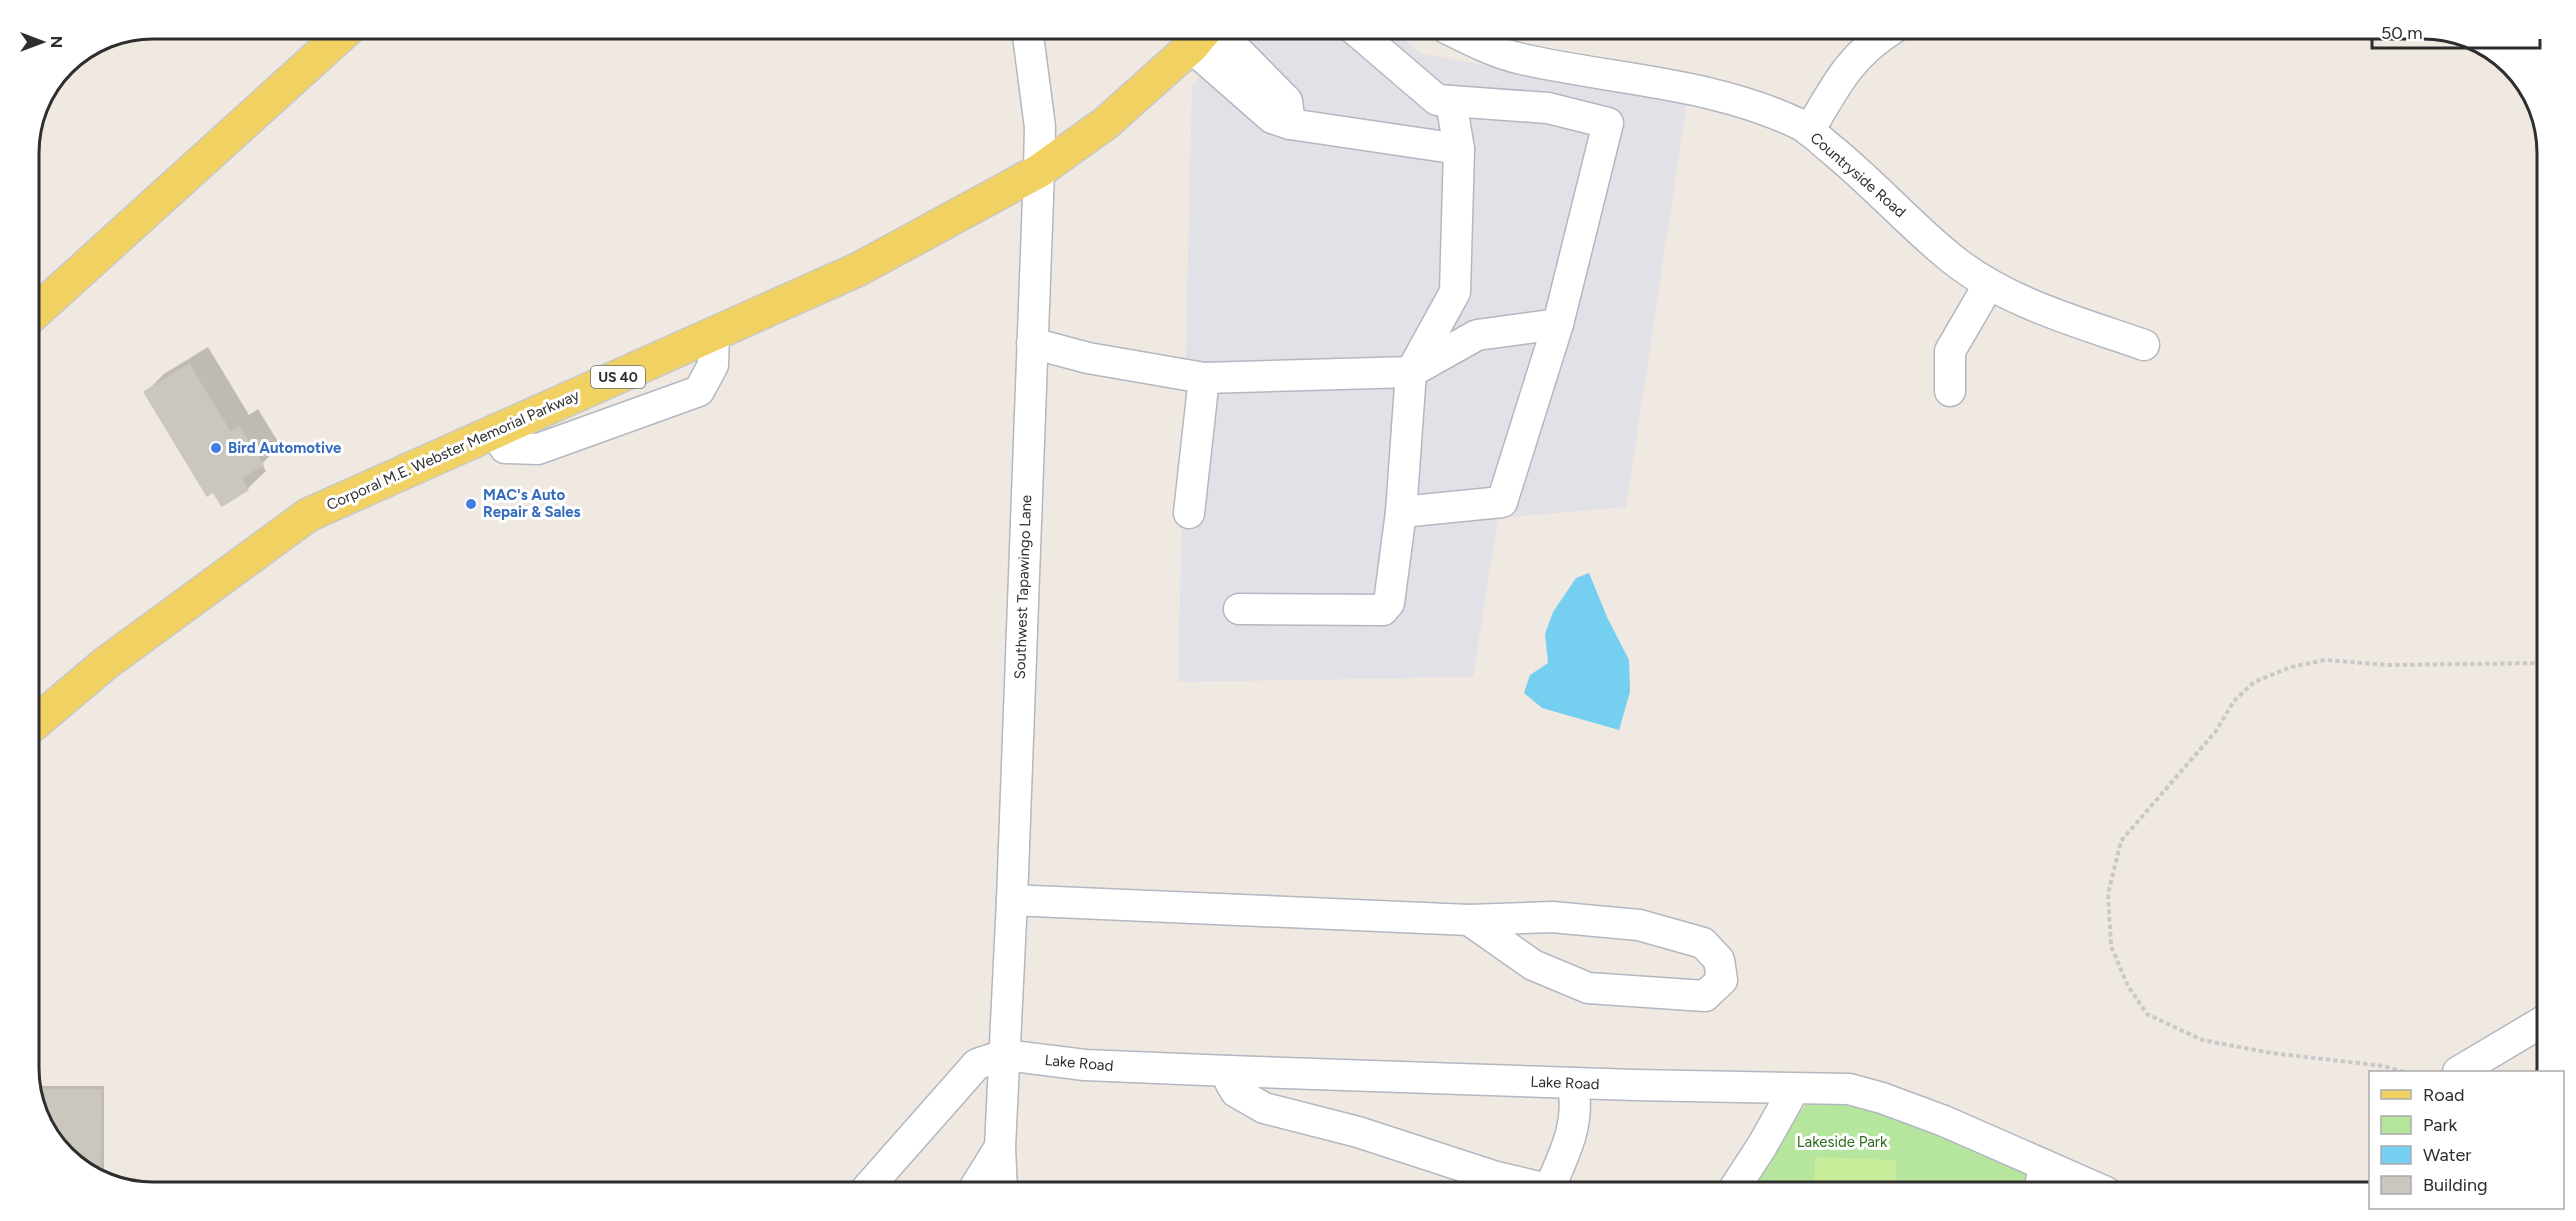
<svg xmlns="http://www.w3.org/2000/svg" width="2576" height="1221" viewBox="0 0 2576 1221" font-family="Figtree,sans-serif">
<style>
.industrial{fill:#e3e1e8}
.green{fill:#b6e59e}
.pitch{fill:#c9ec9a}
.water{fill:#75cff0}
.shadow{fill:#0003}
.building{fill:#cbc7bf;stroke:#cbc5ba;stroke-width:1.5}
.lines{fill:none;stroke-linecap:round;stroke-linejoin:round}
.minor-casing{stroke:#b4b7c1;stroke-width:33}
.major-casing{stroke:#c9c9c9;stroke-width:36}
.path{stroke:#c9c9c9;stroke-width:4;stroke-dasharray:4.5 3;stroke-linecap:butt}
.minor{stroke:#fff;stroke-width:30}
.major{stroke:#f2d163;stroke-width:33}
.shop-dot{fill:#3f7fe0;stroke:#fff;stroke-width:2}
.labels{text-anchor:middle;stroke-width:6;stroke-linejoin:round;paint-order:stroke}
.shield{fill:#fff;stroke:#6d6d6d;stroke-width:1.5}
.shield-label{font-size:14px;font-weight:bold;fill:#2e2e2e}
.street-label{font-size:15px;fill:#2e2e2e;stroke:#fff}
.shop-label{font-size:15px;font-weight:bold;fill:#366cbe;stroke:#fff;text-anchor:start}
.park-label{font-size:15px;fill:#2c6e1b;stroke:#fff}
.rim{fill:none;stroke:#2e2e2e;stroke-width:3}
</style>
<rect width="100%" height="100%" fill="#efe9e1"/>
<polygon class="industrial" points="1241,29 1392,29 1422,54 1687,101 1626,507 1498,518 1473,677 1178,682 1192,86"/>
<polygon class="green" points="1816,1089 2102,1192 2124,1192 1745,1192"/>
<polygon class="pitch" points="1815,1157 1896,1160 1895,1192 1814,1192"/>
<polygon class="water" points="1589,573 1607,617 1629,660 1630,692 1619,730 1542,708 1524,693 1530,675 1548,663 1545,634 1553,612 1576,578"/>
<g class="shadow">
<polygon points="208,347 249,415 258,409 280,445 262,464 266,471 247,489 146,392 164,374"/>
<polygon points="32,1086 104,1086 104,1181 98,1180 50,1137"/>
</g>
<g class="building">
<polygon points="189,364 230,432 239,426 263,465 241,478 248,490 222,506 213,492 207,496 144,392"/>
<polygon points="33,1089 101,1090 100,1180 50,1137"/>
</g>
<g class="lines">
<g class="minor-casing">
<g id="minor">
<polyline points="1215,28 1287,101 1290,124"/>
<polyline points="1353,28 1437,100 1548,108 1608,123 1558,324 1477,335 1411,372"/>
<path d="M1446,28C1470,40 1495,53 1522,59C1614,80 1711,82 1799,124C1810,129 1821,141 1831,149C1873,183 1909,224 1951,258C2006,303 2079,322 2144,345"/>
<polyline points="1191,47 1272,118 1290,124 1459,149 1451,101"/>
<path d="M1809,131C1835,87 1849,56 1894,28"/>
<polyline points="1032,343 1088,358 1204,378 1189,513"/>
<polyline points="1411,372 1455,292 1459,149"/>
<polyline points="1204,378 1411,372 1401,512 1389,603 1383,610 1239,609"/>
<polyline points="1950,391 1950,351 1989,284"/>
<polyline points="495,432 505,448 538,449 699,391 713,365 714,334"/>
<polyline points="1401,512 1502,502 1558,324"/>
<polyline points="1012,900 1469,920"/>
<polygon points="1552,917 1639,925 1703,943 1719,960 1722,980 1705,996 1588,988 1533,965 1469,920"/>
<polyline points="1229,1071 1230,1082 1236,1092 1264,1108 1358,1132 1493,1176 1560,1192"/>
<polyline points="2458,1072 2547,1019"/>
<path d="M1549,1189C1564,1155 1582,1121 1572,1083"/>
<polyline points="864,1192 977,1064 1004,1055 1085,1065 1229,1071 1635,1085 1849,1089 1882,1098 1944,1121 2106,1192"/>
<polyline points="972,1192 1000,1147"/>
<polyline points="1002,1192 1000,1147 1012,900 1039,171 1040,127 1027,28"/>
<polyline points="1732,1192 1762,1146 1794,1089"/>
<polyline points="2039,1192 2044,1165"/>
</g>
</g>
<g class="major-casing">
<g id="major">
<polyline points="29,318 349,28"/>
<polyline points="29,728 106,663 308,515 859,269 1039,171 1106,123 1191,47 1207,28"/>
</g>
</g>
<polyline class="path" points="2404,1072 2384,1066 2271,1053 2202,1040 2147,1014 2128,986 2111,946 2108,894 2121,841 2216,731 2234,701 2254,682 2291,667 2325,660 2388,665 2547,663"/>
<use href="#minor" class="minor"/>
<use href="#major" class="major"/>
</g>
<g class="shop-dot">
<circle cx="216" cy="448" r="6"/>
<circle cx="471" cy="504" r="6"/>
</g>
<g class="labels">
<rect class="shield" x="591" y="366" width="54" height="22" rx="4.5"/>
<g class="shield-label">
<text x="618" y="382">US 40</text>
</g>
<g class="street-label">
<text transform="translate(1858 175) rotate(41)" y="5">Countryside Road</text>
<text transform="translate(453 450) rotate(-24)" y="5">Corporal M.E. Webster Memorial Parkway</text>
<text transform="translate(1023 587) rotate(-88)" y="5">Southwest Tapawingo Lane</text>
<text transform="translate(1079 1063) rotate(5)" y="5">Lake Road</text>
<text transform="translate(1565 1083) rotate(2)" y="5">Lake Road</text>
</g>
<g class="shop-label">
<text x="228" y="453">Bird Automotive</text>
<text x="483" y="500">MAC's Auto<tspan x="483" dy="17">Repair &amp; Sales</tspan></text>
</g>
<g class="park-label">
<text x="1842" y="1147">Lakeside Park</text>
</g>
</g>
<path d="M0 0H2576V1221H0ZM153 39H2423A114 114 0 0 1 2537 153V1068A114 114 0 0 1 2423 1182H153A114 114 0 0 1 39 1068V153A114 114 0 0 1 153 39Z" fill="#fff" fill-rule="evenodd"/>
<path class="rim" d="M153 39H2423A114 114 0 0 1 2537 153V1068A114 114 0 0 1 2423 1182H153A114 114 0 0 1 39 1068V153A114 114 0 0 1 153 39Z"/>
<rect x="2369" y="1071" width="195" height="138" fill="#ffffff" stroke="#ababab" stroke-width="1.5"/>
<rect x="2381" y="1090" width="30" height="9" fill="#f2d163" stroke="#ababab" stroke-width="1.5"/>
<text x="2423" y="1101" font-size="18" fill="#2e2e2e">Road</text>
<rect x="2381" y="1116" width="30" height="18" fill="#b6e59e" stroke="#ababab" stroke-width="1.5"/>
<text x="2423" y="1131" font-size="18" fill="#2e2e2e">Park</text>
<rect x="2381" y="1146" width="30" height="18" fill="#75cff0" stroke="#ababab" stroke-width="1.5"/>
<text x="2423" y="1161" font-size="18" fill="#2e2e2e">Water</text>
<rect x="2381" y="1176" width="30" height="18" fill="#cbc7bf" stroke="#ababab" stroke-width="1.5"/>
<text x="2423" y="1191" font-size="18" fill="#2e2e2e">Building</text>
<g transform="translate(42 42) rotate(90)" stroke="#ffffff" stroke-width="4.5" paint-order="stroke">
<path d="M0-4.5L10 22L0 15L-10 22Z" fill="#2e2e2e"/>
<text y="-9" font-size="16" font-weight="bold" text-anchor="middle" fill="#2e2e2e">N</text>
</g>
<path d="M2372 39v9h168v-9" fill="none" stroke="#2e2e2e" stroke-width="3"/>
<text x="2381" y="39" font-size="18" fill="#2e2e2e" stroke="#ffffff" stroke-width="4.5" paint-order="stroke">50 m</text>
</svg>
